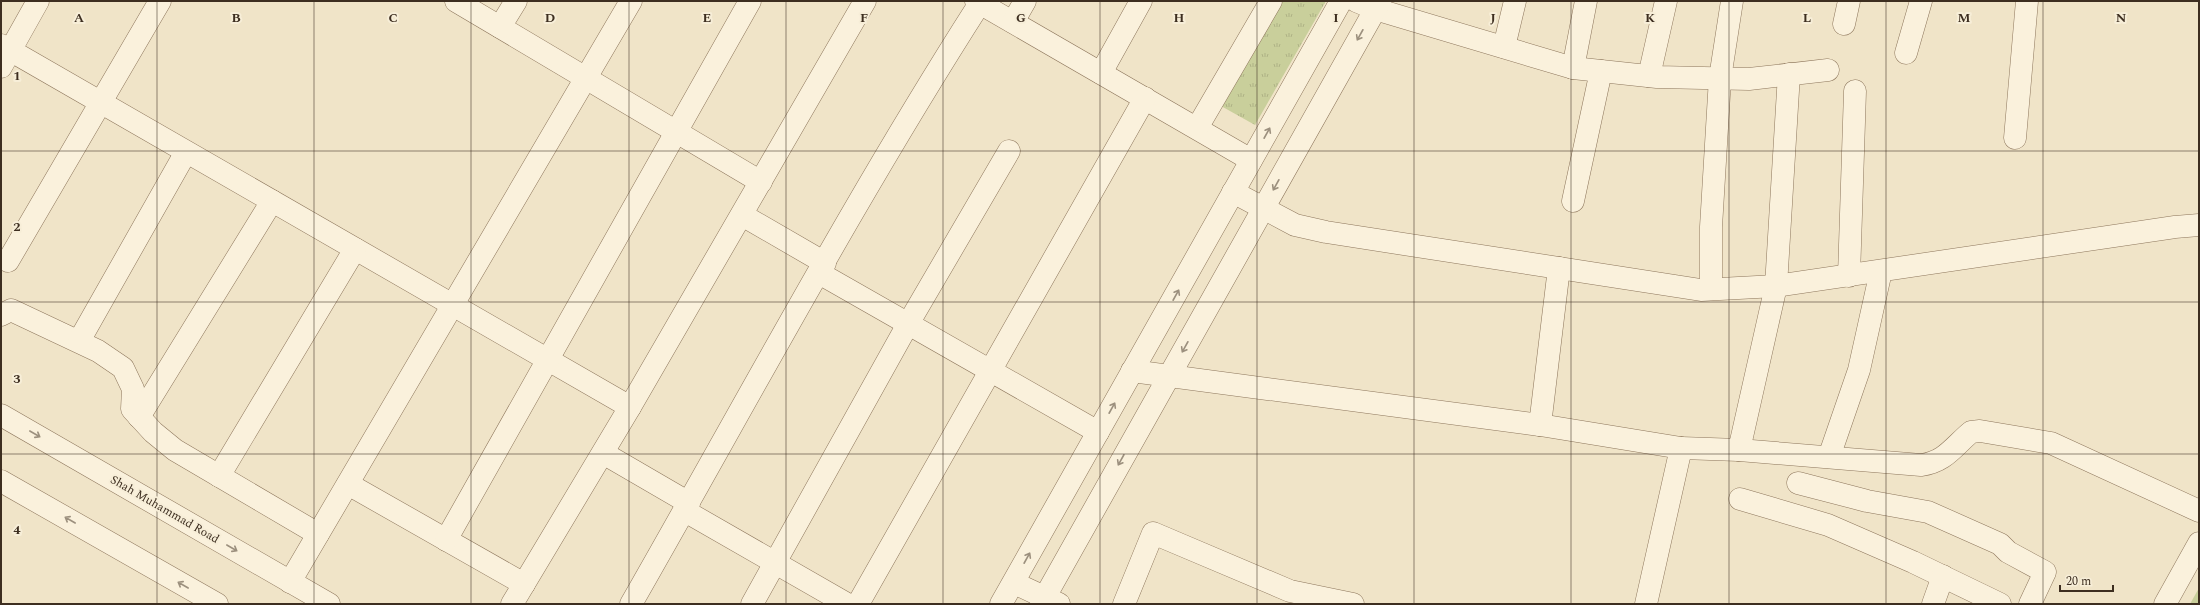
<svg xmlns="http://www.w3.org/2000/svg" width="2200" height="605" viewBox="0 0 2200 605" font-family="Spectral,serif">
<style>
.grass{fill:url(#grass-tufts)}
.park{fill:#c9cf9b}
.lines{fill:none;stroke-linecap:round;stroke-linejoin:round}
.minor-casing{stroke:#8d765c;stroke-width:23}
.minor{stroke:#faf1dc;stroke-width:22}
.oneway{stroke:#9c907e}
.grid{fill:none;stroke:#3d2e20;stroke-width:1;stroke-opacity:0.55}
.labels{text-anchor:middle;stroke-width:4;stroke-linejoin:round;paint-order:stroke}
.street-label{font-size:12px;fill:#3d2e20;stroke:#f7eed8}
.grid-label{font-size:13px;text-anchor:middle;font-weight:bold;fill:#3d2e20;stroke:#f7eed8;stroke-width:4;stroke-linejoin:round;paint-order:stroke}
</style>
<defs>
<pattern id="grass-tufts" width="24" height="20" patternUnits="userSpaceOnUse"><rect width="24" height="20" fill="#c9cf9b"/><path d="M3 7l-1-3M5 7V3M7 7l1-3M15 17l-1-3M17 17v-4M19 17l1-3" fill="none" stroke="#aeb285"/></pattern>
</defs>
<rect width="100%" height="100%" fill="#f0e4c8"/>
<polygon class="grass" points="1281,1 1326,1 1255,125 1221,106"/>
<polygon class="park" points="2199,588 2199,604 2190,604"/>
<g class="lines">
<g class="minor-casing">
<g id="minor">
<polyline points="456,1 761,182"/>
<polyline points="976,1 1251,160"/>
<polyline points="1356,1 1375,9 1573,68 1657,77 1749,79 1828,70"/>
<polyline points="1013,22 1025,1"/>
<polyline points="1844,24 1849,1"/>
<polyline points="500,27 516,1"/>
<polyline points="1,45 630,407"/>
<polyline points="1504,47 1515,1"/>
<polyline points="1906,53 1921,1"/>
<polyline points="1,67 38,1"/>
<polyline points="1573,68 1586,1"/>
<polyline points="1101,73 1141,1"/>
<polyline points="1649,76 1666,1"/>
<polyline points="1197,128 1271,1"/>
<polyline points="2015,138 2027,1"/>
<polyline points="1233,192 1295,225 1326,232 1701,290 1776,286 2175,227 2199,225"/>
<polyline points="1573,201 1601,71"/>
<polyline points="742,215 825,263"/>
<polyline points="8,261 160,1"/>
<polyline points="819,273 1098,432"/>
<polyline points="1849,276 1855,91"/>
<polyline points="1711,289 1711,227 1720,78 1732,1"/>
<polyline points="1,315 11,310 98,351 123,368 133,389 132,409 153,432 175,450 318,534"/>
<polyline points="79,341 186,152"/>
<path d="M1132,371L1540,425L1681,448L1739,450L1921,465C1945,462 1953,447 1971,432L1980,431L2051,443L2199,511"/>
<polyline points="1,415 329,604"/>
<polyline points="139,417 272,201"/>
<polyline points="1540,425 1559,268"/>
<polyline points="1739,450 1776,286 1789,74"/>
<polyline points="603,453 689,503"/>
<polyline points="1829,457 1859,370 1881,271"/>
<polyline points="219,476 355,249"/>
<polyline points="1,481 217,604"/>
<polyline points="1798,483 1867,501 1928,512 2000,544 2008,552 2045,572 2030,604"/>
<polyline points="348,484 524,584"/>
<polyline points="1740,499 1828,525 1913,562 2000,604"/>
<polyline points="685,511 847,604"/>
<polyline points="446,540 750,1"/>
<polyline points="290,582 631,1"/>
<polyline points="1014,583 1059,604"/>
<polyline points="512,604 630,407 865,1"/>
<path d="M631,604C746,403 855,198 980,3"/>
<polyline points="752,604 908,324 1009,151"/>
<polyline points="858,604 1145,98"/>
<polyline points="1001,604 1341,1"/>
<polyline points="1041,604 1380,1"/>
<polyline points="1124,604 1153,533 1290,591 1353,604"/>
<polyline points="1646,604 1681,448"/>
<polyline points="1933,604 1943,576"/>
<polyline points="2165,604 2199,543"/>
</g>
</g>
<use href="#minor" class="minor"/>
</g>
<defs><path id="oneway-shaft" d="M-6 0H5M1.5-3L5.5 0L1.5 3" fill="none" stroke-width="1.6" stroke-linecap="round" stroke-linejoin="round"/></defs>
<g class="oneway">
<use href="#oneway-shaft" transform="translate(1360 35) rotate(119)"/>
<use href="#oneway-shaft" transform="translate(1267 133) rotate(-61)"/>
<use href="#oneway-shaft" transform="translate(1276 185) rotate(119)"/>
<use href="#oneway-shaft" transform="translate(1176 295) rotate(-61)"/>
<use href="#oneway-shaft" transform="translate(1185 347) rotate(119)"/>
<use href="#oneway-shaft" transform="translate(1112 408) rotate(-61)"/>
<use href="#oneway-shaft" transform="translate(35 434) rotate(30)"/>
<use href="#oneway-shaft" transform="translate(1121 460) rotate(119)"/>
<use href="#oneway-shaft" transform="translate(70 520) rotate(-150)"/>
<use href="#oneway-shaft" transform="translate(232 548) rotate(30)"/>
<use href="#oneway-shaft" transform="translate(1027 558) rotate(-61)"/>
<use href="#oneway-shaft" transform="translate(183 585) rotate(-150)"/>
</g>
<path class="grid" d="M157,1V604M314,1V604M471,1V604M629,1V604M786,1V604M943,1V604M1100,1V604M1257,1V604M1414,1V604M1571,1V604M1729,1V604M1886,1V604M2043,1V604M1,151H2199M1,302H2199M1,454H2199"/>
<g class="labels">
<g class="street-label">
<text transform="translate(165 509) rotate(30)" y="4">Shah Muhammad Road</text>
</g>
</g>
<g class="grid-label">
<text x="79" y="22">A</text>
<text x="236" y="22">B</text>
<text x="393" y="22">C</text>
<text x="550" y="22">D</text>
<text x="707" y="22">E</text>
<text x="864" y="22">F</text>
<text x="1021" y="22">G</text>
<text x="1179" y="22">H</text>
<text x="1336" y="22">I</text>
<text x="1493" y="22">J</text>
<text x="1650" y="22">K</text>
<text x="1807" y="22">L</text>
<text x="1964" y="22">M</text>
<text x="2121" y="22">N</text>
<text x="17" y="80">1</text>
<text x="17" y="231">2</text>
<text x="17" y="383">3</text>
<text x="17" y="534">4</text>
</g>
<rect width="2200" height="605" fill="none" stroke="#3d2e20" stroke-width="4"/>
<path d="M2060 585v6h53v-6" fill="none" stroke="#3d2e20" stroke-width="2"/>
<text x="2066" y="585" font-size="12" fill="#3d2e20" stroke="#f7eed8" stroke-width="3" paint-order="stroke">20 m</text>
</svg>
